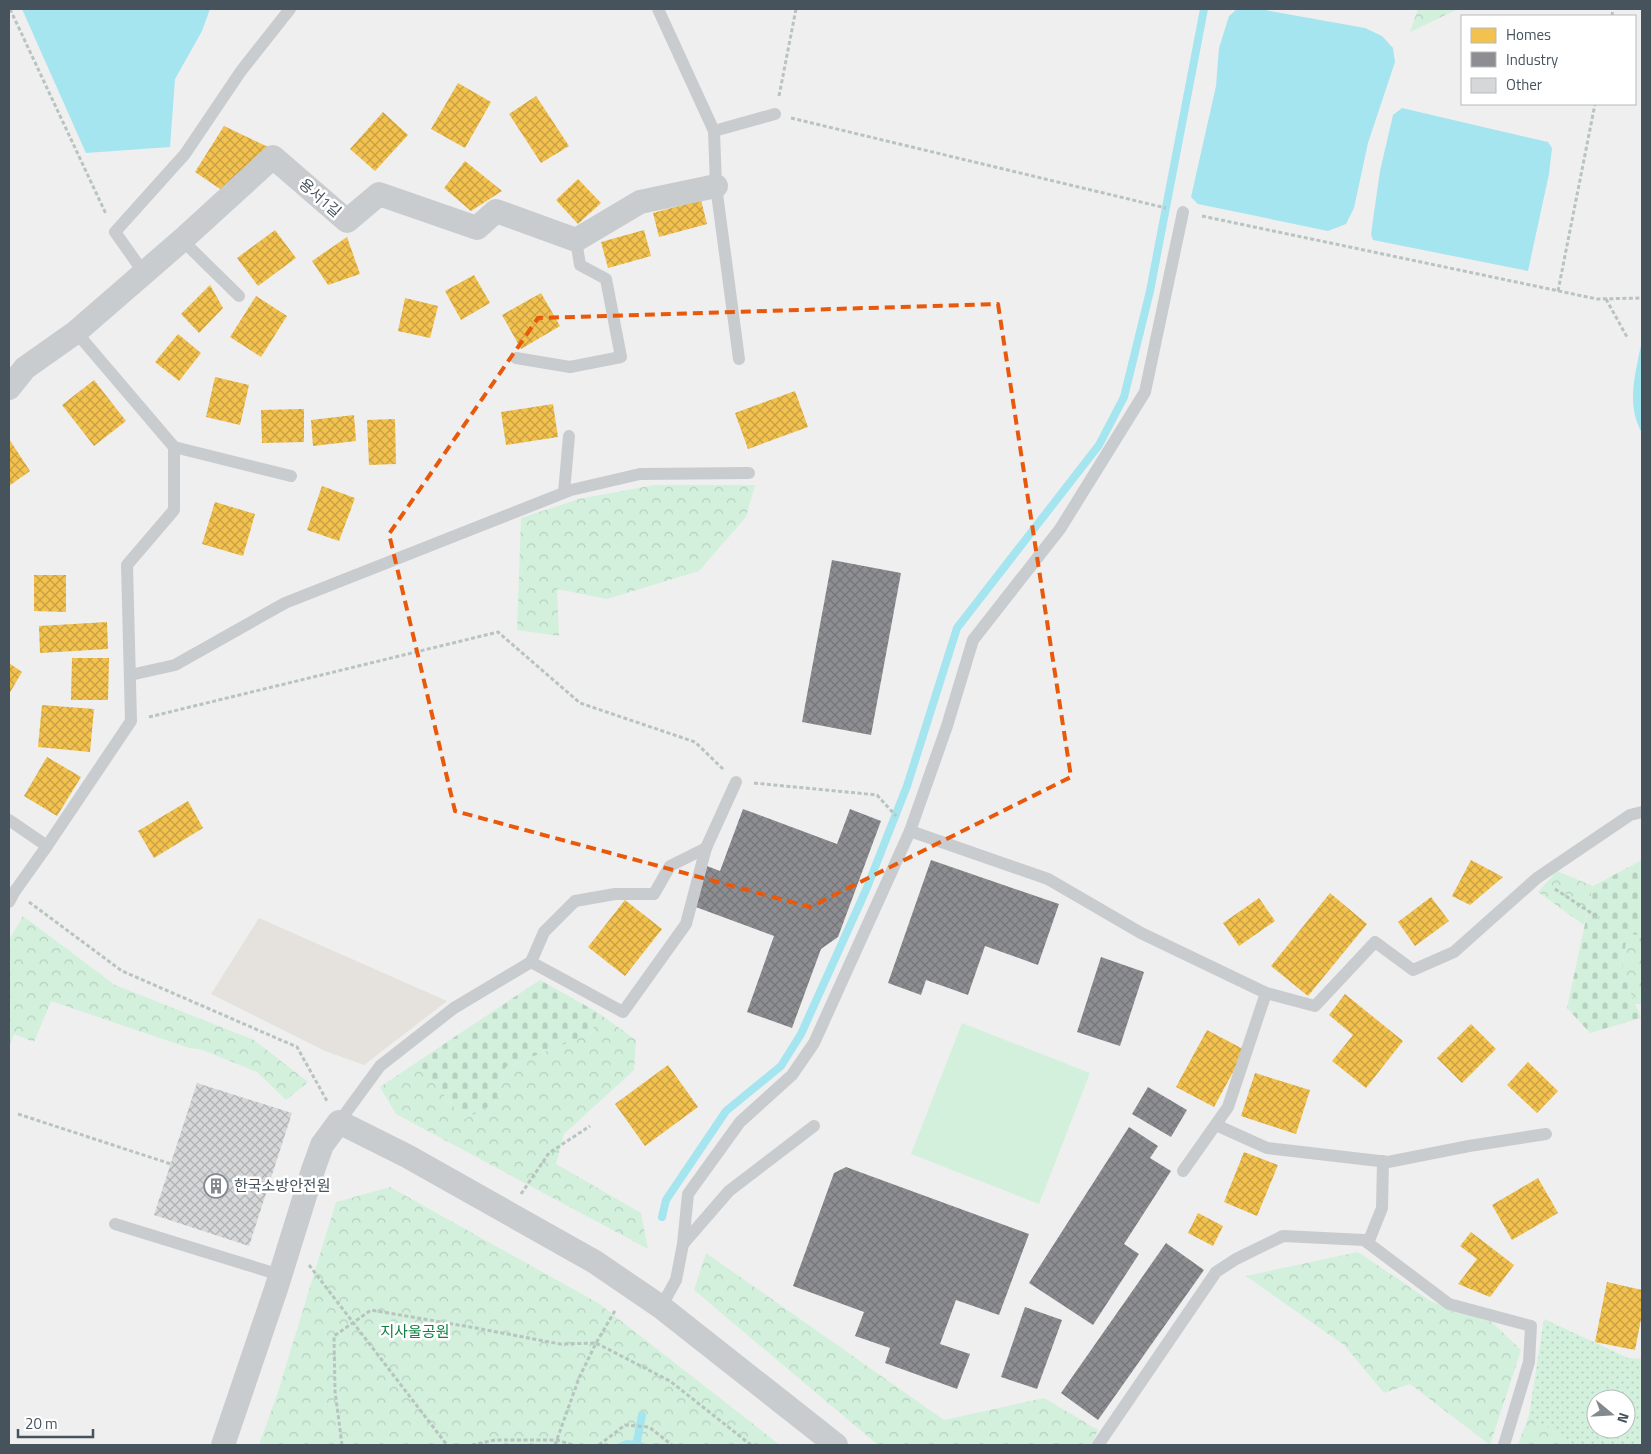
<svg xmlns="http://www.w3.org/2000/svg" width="1651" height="1454" viewBox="0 0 1651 1454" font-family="'Titillium Web','Noto Sans KR',sans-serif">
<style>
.commercial{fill:#e5e2dd}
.grass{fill:url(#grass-dots);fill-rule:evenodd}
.forest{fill:url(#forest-crowns)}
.cemetery{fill:url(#cemetery-stones)}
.pitch{fill:#d2f0dc}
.water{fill:#a5e5f0}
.homes{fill:url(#homes-cross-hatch)}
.industry{fill:url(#industry-cross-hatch)}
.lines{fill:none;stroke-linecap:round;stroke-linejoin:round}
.stream{stroke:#a5e5f0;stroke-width:8}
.building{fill:url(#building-cross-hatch)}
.path{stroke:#b7c4bf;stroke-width:3;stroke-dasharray:4 2.5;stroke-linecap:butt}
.lane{stroke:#c9ccce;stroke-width:12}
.street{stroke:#c9ccce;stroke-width:24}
.marked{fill:none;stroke:#e8590c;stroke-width:4;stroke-dasharray:10 6;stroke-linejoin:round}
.labels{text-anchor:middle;stroke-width:5;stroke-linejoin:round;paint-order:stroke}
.street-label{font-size:15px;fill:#46535d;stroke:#fff}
.poi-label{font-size:15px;fill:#46535d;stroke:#fff;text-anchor:start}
.park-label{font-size:15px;fill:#128242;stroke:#fff}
</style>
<defs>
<pattern id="grass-dots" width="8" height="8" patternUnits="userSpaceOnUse" patternTransform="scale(1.25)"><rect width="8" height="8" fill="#d2f0dc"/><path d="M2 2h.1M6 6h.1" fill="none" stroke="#b6d0bf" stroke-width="1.8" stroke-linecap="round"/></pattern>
<pattern id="forest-crowns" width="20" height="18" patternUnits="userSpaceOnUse" patternTransform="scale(1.25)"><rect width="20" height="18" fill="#d2f0dc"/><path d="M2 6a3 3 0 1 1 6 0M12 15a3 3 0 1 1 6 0" fill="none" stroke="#b6d0bf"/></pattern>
<pattern id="cemetery-stones" width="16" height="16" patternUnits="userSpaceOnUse" patternTransform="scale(1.25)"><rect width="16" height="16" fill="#d2f0dc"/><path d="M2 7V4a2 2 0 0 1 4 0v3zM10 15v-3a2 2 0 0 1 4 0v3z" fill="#b6d0bf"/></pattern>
<pattern id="homes-cross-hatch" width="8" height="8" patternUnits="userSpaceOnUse" patternTransform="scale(1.25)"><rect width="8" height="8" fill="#f2c14e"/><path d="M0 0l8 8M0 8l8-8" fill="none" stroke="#c69f44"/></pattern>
<pattern id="industry-cross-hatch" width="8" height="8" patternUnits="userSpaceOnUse" patternTransform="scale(1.25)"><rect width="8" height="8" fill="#8d8d92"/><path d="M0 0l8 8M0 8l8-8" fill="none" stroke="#75767a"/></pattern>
<pattern id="building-cross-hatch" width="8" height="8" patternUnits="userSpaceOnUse" patternTransform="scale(1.25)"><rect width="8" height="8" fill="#d6d7d8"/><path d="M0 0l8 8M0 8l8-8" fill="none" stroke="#afb1b2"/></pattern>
</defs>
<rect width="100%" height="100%" fill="#f0efef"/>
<polygon class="commercial" points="259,918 447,1001 364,1065 325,1051 211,994"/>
<path class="grass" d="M1544,1319L1628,1358L1642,1359V1445H1574L1529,1415ZM1596,1399H1626V1429H1596Z"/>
<g class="forest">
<polygon points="1418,9 1458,9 1410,32"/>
<polygon points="654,485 755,485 746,517 699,571 607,599 557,589 559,636 517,630 521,518 579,499"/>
<polygon points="1557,871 1593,886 1584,925 1538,892"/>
<polygon points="23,916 115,985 254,1040 308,1082 286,1100 257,1072 200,1049 189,1048 51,1001 34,1042 14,1034 9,1047 9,940"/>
<polygon points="1627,933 1642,935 1642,1004 1635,1004 1622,971"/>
<polygon points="597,1012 636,1040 634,1070 564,1134 556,1164 641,1213 648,1249 396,1114 380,1087 417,1062 464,1119 495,1104 506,1067 592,1033"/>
<polygon points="390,1187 598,1303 780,1445 259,1445 277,1395 336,1202"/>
<polygon points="1358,1252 1432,1302 1492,1322 1521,1350 1490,1445 1410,1384 1384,1393 1344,1345 1246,1276"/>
<polygon points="706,1253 944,1420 1044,1398 1098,1430 1091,1445 878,1445 694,1290"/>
<polygon points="1529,1415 1574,1445 1518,1445"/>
</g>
<g class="cemetery">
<polygon points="1642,860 1642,935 1627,934 1622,971 1641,1018 1590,1033 1567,1008 1593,886"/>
<polygon points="540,980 597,1012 592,1033 506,1067 495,1104 464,1119 417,1062"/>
</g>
<polygon class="pitch" points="962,1023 1090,1073 1039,1204 911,1154"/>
<g class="water">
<polygon points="22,9 210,9 202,31 175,79 170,147 86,153"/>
<polygon points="1237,9 1259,9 1365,28 1382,36 1393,48 1395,62 1368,143 1354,208 1346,224 1328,231 1198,204 1191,197 1216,86 1219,48 1229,16"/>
<polygon points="1402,108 1548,142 1552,148 1549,174 1528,271 1373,240 1371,234 1380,171 1393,115"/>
<path d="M1642,343V433C1626,404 1635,376 1641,345Z"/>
<polygon points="626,1440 637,1441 650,1445 615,1445"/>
</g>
<g class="homes">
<polygon points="458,83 491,102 465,148 431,129"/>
<polygon points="536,96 569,146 541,163 509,114"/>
<polygon points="383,112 408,135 375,171 350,149"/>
<polygon points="224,126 268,147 226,193 195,172"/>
<polygon points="465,161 502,191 471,211 444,188"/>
<polygon points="578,179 601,203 578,224 556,200"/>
<polygon points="701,200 707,224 659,237 653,213"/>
<polygon points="275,230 296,258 258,286 237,258"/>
<polygon points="644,230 651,256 608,268 601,242"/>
<polygon points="347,237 360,274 328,285 312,261"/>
<polygon points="474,275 490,303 461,320 445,291"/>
<polygon points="210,285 223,308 199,333 181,314"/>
<polygon points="541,293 560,326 521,349 502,315"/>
<polygon points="256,296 287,316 261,357 230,337"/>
<polygon points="405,298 438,306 430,338 398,331"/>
<polygon points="178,334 201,353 179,381 155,362"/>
<polygon points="215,377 249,385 240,425 206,417"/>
<polygon points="94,380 126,421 94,446 62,405"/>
<polygon points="795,391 808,427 748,449 735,413"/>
<polygon points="553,404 558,437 506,445 501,412"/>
<polygon points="304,409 304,442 262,443 261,410"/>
<polygon points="354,415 356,441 313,446 311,420"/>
<polygon points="395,419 396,464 369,465 367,420"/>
<polygon points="9,439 30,471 9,486"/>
<polygon points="322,486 355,498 339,541 307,530"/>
<polygon points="215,502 255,514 243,556 202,544"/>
<polygon points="34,575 66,575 66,612 34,611"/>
<polygon points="107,622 108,649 40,653 39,626"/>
<polygon points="72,658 109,658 108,700 71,700"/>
<polygon points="9,663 22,672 9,694"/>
<polygon points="42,705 94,709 90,752 38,747"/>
<polygon points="47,757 81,777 57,816 24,796"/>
<polygon points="188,801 203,828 154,858 138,831"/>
<polygon points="1471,860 1503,877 1470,905 1452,896"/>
<polygon points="1330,893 1367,924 1308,996 1271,966"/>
<polygon points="1431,897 1449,921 1415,946 1398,922"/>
<polygon points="1259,898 1275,921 1239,946 1223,923"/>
<polygon points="625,900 662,929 625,976 588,947"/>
<polygon points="1345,994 1403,1041 1366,1088 1332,1061 1353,1035 1329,1015"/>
<polygon points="1471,1024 1496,1049 1462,1083 1437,1058"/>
<polygon points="1207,1030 1245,1050 1214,1107 1176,1087"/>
<polygon points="1528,1062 1558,1091 1537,1113 1507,1085"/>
<polygon points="668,1065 698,1107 645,1146 615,1104"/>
<polygon points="1255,1073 1310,1090 1296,1134 1241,1116"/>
<polygon points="1244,1152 1278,1165 1257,1216 1224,1202"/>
<polygon points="1538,1178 1558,1213 1512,1240 1492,1205"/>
<polygon points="1198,1213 1223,1226 1213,1246 1188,1233"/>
<polygon points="1471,1232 1514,1265 1490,1297 1458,1284 1477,1259 1460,1246"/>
<polygon points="1607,1282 1642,1290 1642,1314 1635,1350 1595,1342"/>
</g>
<g class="industry">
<polygon points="832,560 901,573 871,735 802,722"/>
<polygon points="743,809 837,844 850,809 881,821 838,937 821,949 792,1028 747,1012 774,936 693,906 707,866 720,871"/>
<polygon points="931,860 1059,904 1038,965 985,946 968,995 926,980 921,995 888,983"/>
<polygon points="1101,957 1144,972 1120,1046 1077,1032"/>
<polygon points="1148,1087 1187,1110 1171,1137 1132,1114"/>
<polygon points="1129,1127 1158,1146 1150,1158 1171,1171 1124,1244 1139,1254 1093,1325 1029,1283"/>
<polygon points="846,1167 1029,1234 999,1315 956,1300 940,1344 970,1354 957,1389 885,1363 890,1348 855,1336 864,1312 793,1286 834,1173"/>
<polygon points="1166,1243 1204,1270 1098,1420 1061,1393"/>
<polygon points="1025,1307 1062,1320 1037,1389 1001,1377"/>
</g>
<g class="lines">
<g class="stream">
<polyline points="662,1217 666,1200 726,1111 781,1066 801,1034 866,890 907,786 957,628 1099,445 1124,397 1150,291 1204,9"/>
<polyline points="637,1441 642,1415"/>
</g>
</g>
<polygon class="building" points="197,1083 292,1113 249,1246 154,1215"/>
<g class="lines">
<g class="path">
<polyline points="10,9 106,214"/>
<polyline points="1612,16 1613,9"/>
<polyline points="779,96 796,9"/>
<polyline points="791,118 1166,208"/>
<polyline points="1202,216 1597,299 1642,298"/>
<polyline points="1558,291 1595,104"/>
<polyline points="1606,299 1627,337"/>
<polyline points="149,717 498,632 580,703 695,742 723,769"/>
<polyline points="754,783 877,795 896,816"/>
<polyline points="1555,889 1599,918"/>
<polyline points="29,902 122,971 297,1047 327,1101"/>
<polyline points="18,1114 171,1164"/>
<polyline points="521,1194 549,1153 590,1126"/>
<polyline points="309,1265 447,1445"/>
<polyline points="342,1445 335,1391 334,1336 371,1310 476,1328 560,1344 596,1343 616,1309"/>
<polyline points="472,1445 495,1440 557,1440 573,1445"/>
<polyline points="555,1445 579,1378 596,1343 670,1381 751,1445"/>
<polyline points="599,1445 625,1425 649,1427 672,1445"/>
</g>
<g class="lane">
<polyline points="658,9 714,131 716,186 739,359"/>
<polyline points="714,131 775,114"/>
<polyline points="182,240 239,296"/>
<polyline points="144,273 115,232 185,154 241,71 290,9"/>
<polyline points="516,358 570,367 621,357 606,279 580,265 576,240"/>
<polyline points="174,447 291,476"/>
<polyline points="564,492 569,436"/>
<polyline points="130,675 175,665 285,603 571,490 640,474 749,473"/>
<polyline points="9,820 47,846"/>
<polyline points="910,831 1048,879 1141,933 1266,993 1228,1107 1183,1171"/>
<polyline points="9,902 15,891 47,846 131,721 127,565 174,510 174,447 76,332"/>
<polyline points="531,962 544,932 575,901 615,894 654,894 670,866 706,848"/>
<polyline points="1266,993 1315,1006 1375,942 1413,970 1454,952 1537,878 1630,815 1642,812"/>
<polyline points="339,1122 380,1066 454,1008 531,962 623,1012 686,924 706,848 736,782"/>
<polyline points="1216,1125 1267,1148 1388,1162 1469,1146 1546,1134"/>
<polyline points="115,1224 280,1275"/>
<polyline points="1368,1243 1382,1208 1383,1161"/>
<polyline points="683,1244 729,1191 814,1126"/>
<polyline points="661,1307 676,1280 683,1244 688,1194 740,1122 792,1075 814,1043 910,831 947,726 973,640 1060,529 1145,392 1183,212"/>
<polyline points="1098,1445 1216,1272 1236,1259 1283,1236 1364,1240 1449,1304 1531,1326 1529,1362 1504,1445"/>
</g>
<g class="street">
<polyline points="9,388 25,368 76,332 182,240 273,157 347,221 379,194 477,228 496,211 576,240 640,202 716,186"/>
<polyline points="223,1445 276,1289 313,1170 322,1145 339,1122 407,1156 595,1262 661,1307 836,1445"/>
</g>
</g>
<path class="marked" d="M998,304L1071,777L810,907L455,811L389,534L538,318Z"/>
<defs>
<g id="building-ring" transform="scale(1.25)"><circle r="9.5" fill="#fff" stroke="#828a90" stroke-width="1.5"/><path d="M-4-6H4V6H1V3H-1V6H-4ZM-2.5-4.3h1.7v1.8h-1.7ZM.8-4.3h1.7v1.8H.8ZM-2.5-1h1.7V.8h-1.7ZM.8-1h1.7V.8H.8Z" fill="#828a90"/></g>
</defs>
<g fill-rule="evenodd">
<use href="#building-ring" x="216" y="1186"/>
</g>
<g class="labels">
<g class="street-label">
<text transform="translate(320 198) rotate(41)" y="5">용서1길</text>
</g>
<g class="poi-label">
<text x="234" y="1191">한국소방안전원</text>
</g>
<g class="park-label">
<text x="415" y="1337">지사울공원</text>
</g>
</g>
<rect width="1651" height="1454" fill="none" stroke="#46535d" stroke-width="20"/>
<rect x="1461" y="15" width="175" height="90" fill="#ffffff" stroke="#b5babe"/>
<rect x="1471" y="28" width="25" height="15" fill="#f2c14e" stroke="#b5babe"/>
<text x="1506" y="40" font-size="15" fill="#46535d">Homes</text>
<rect x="1471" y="52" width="25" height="15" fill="#8d8d92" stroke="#b5babe"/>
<text x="1506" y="65" font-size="15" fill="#46535d">Industry</text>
<rect x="1471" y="78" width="25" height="15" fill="#d6d7d8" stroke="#b5babe"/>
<text x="1506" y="90" font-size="15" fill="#46535d">Other</text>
<g transform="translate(1611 1414) rotate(108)"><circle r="24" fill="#ffffff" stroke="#b5babe"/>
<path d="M0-4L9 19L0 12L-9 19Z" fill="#828a90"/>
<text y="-8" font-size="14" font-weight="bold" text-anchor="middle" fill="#46535d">N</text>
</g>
<path d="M18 1429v8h75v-8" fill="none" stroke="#46535d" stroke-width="2.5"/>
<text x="25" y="1429" font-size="15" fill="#46535d" stroke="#ffffff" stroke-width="4" paint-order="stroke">20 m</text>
</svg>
